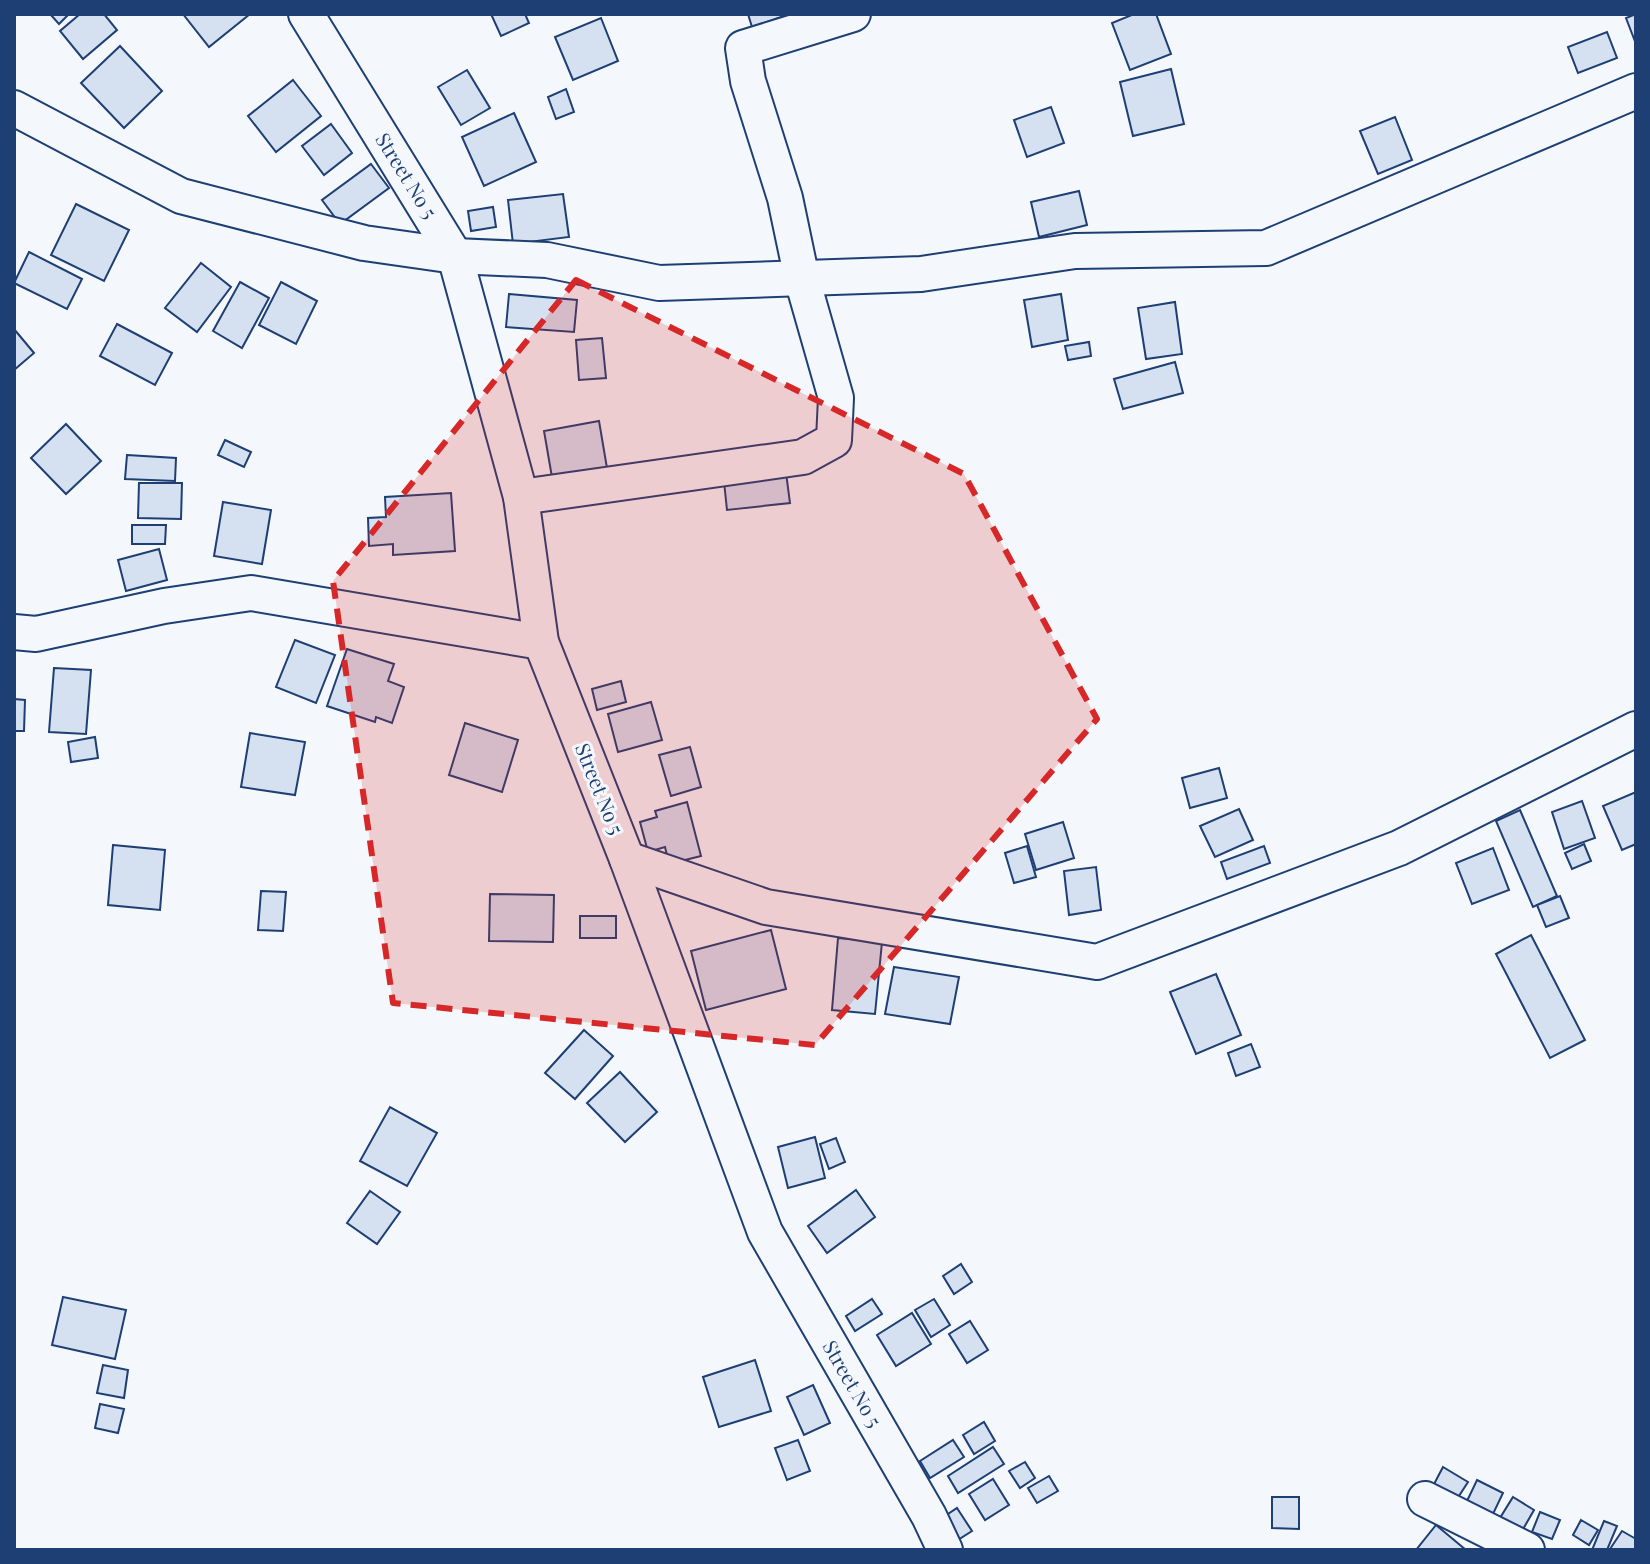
<svg xmlns="http://www.w3.org/2000/svg" width="1650" height="1564" viewBox="0 0 1650 1564" font-family="'Playfair Display',serif">
<style>
.building{fill:#d5e0f0;stroke:#1d3f73;stroke-width:2}
.lines{fill:none;stroke-linecap:round;stroke-linejoin:round}
.minor-casing{stroke:#1d3f73;stroke-width:38}
.minor{stroke:#f4f7fb;stroke-width:34}
.marked{fill:#d62828;fill-opacity:0.2;stroke:#d62828;stroke-width:6;stroke-dasharray:16 10;stroke-linejoin:round}
.labels{text-anchor:middle;stroke-width:6;stroke-linejoin:round;paint-order:stroke}
.street-label{font-size:20px;fill:#1d3f73;stroke:#f4f7fb}
</style>
<rect width="100%" height="100%" fill="#f4f7fb"/>
<g class="building">
<polygon points="50,14 69,14 59,24"/>
<polygon points="80,14 104,14 117,30 83,59 60,31"/>
<polygon points="183,14 250,14 209,47"/>
<polygon points="491,14 525,14 529,23 501,36"/>
<polygon points="748,14 790,14 752,27"/>
<polygon points="1134,14 1156,14 1171,54 1130,70 1112,23"/>
<polygon points="1636,14 1636,44 1626,18"/>
<polygon points="601,18 618,61 573,80 555,37"/>
<polygon points="1607,32 1617,58 1578,73 1568,47"/>
<polygon points="120,46 162,91 124,128 81,83"/>
<polygon points="1171,69 1184,124 1133,136 1120,82"/>
<polygon points="467,70 490,108 461,125 438,87"/>
<polygon points="293,80 321,116 276,152 248,116"/>
<polygon points="566,89 574,112 556,119 548,97"/>
<polygon points="1051,107 1064,143 1027,157 1014,120"/>
<polygon points="514,113 536,162 484,186 462,137"/>
<polygon points="1395,117 1412,160 1378,174 1360,131"/>
<polygon points="331,124 352,153 324,175 302,146"/>
<polygon points="371,164 389,188 340,224 322,200"/>
<polygon points="1079,191 1087,225 1039,237 1031,202"/>
<polygon points="563,194 569,237 513,244 508,200"/>
<polygon points="76,204 129,230 104,281 51,255"/>
<polygon points="493,207 496,227 471,231 468,211"/>
<polygon points="29,252 82,279 67,309 14,283"/>
<polygon points="201,263 231,287 197,332 165,308"/>
<polygon points="240,282 269,298 242,348 213,331"/>
<polygon points="281,282 317,301 296,344 259,325"/>
<polygon points="509,294 577,300 574,332 506,327"/>
<polygon points="1061,294 1068,340 1032,347 1024,300"/>
<polygon points="1175,302 1182,354 1146,359 1138,308"/>
<polygon points="117,324 172,353 155,385 100,356"/>
<polygon points="14,329 34,353 14,370"/>
<polygon points="602,338 606,378 579,380 576,340"/>
<polygon points="1089,342 1091,356 1068,360 1065,346"/>
<polygon points="1175,362 1183,393 1123,409 1114,379"/>
<polygon points="599,421 608,474 553,483 544,431"/>
<polygon points="66,424 101,461 66,494 31,458"/>
<polygon points="225,440 251,452 244,467 218,455"/>
<polygon points="127,455 176,458 175,481 125,479"/>
<polygon points="785,465 790,503 727,510 723,472"/>
<polygon points="139,483 182,483 181,519 138,518"/>
<polygon points="451,493 455,551 393,555 393,544 369,546 368,518 386,517 385,497"/>
<polygon points="223,502 271,510 262,564 214,556"/>
<polygon points="132,525 166,525 165,544 132,544"/>
<polygon points="159,549 167,580 126,591 118,560"/>
<polygon points="295,640 335,655 316,703 276,687"/>
<polygon points="347,649 394,664 388,681 404,687 392,723 376,717 375,722 327,706"/>
<polygon points="54,668 91,670 86,734 49,732"/>
<polygon points="621,681 626,702 597,710 592,689"/>
<polygon points="14,699 25,700 24,731 14,731"/>
<polygon points="651,702 662,740 618,752 608,714"/>
<polygon points="465,723 518,740 502,792 449,775"/>
<polygon points="250,733 305,742 295,795 241,787"/>
<polygon points="95,737 98,758 71,762 68,742"/>
<polygon points="690,747 701,787 671,796 659,755"/>
<polygon points="1219,768 1227,798 1190,808 1182,778"/>
<polygon points="1636,792 1636,844 1622,850 1603,806"/>
<polygon points="1582,801 1595,838 1564,849 1552,812"/>
<polygon points="687,802 701,856 669,864 665,847 648,852 640,822 657,817 655,811"/>
<polygon points="1239,809 1253,840 1215,857 1200,826"/>
<polygon points="1520,810 1557,896 1533,907 1496,821"/>
<polygon points="1063,822 1074,858 1036,870 1025,834"/>
<polygon points="1584,844 1591,861 1572,869 1565,853"/>
<polygon points="113,845 165,850 160,910 108,905"/>
<polygon points="1027,846 1036,877 1014,883 1005,853"/>
<polygon points="1264,846 1270,863 1227,879 1221,862"/>
<polygon points="1493,848 1509,890 1472,904 1456,863"/>
<polygon points="1096,867 1101,910 1069,915 1064,871"/>
<polygon points="261,891 286,892 283,931 258,930"/>
<polygon points="490,894 554,895 553,942 489,941"/>
<polygon points="1560,896 1569,918 1546,927 1537,905"/>
<rect x="580" y="916" width="36" height="22"/>
<polygon points="771,930 786,989 706,1010 691,951"/>
<polygon points="1531,935 1585,1040 1550,1058 1496,954"/>
<polygon points="838,938 882,942 875,1014 832,1010"/>
<polygon points="894,967 959,977 950,1024 885,1014"/>
<polygon points="1216,974 1241,1035 1196,1054 1170,992"/>
<polygon points="584,1030 613,1056 575,1099 545,1073"/>
<polygon points="1251,1044 1260,1067 1236,1076 1228,1053"/>
<polygon points="620,1072 657,1112 625,1142 587,1103"/>
<polygon points="390,1107 437,1133 407,1186 360,1161"/>
<polygon points="815,1137 825,1178 788,1188 778,1147"/>
<polygon points="836,1138 845,1162 829,1169 820,1144"/>
<polygon points="856,1190 875,1217 827,1253 808,1226"/>
<polygon points="370,1191 400,1212 377,1244 347,1223"/>
<polygon points="961,1264 972,1282 954,1294 943,1276"/>
<polygon points="63,1297 126,1310 115,1359 52,1345"/>
<polygon points="872,1299 882,1314 855,1331 846,1316"/>
<polygon points="934,1299 950,1325 931,1337 915,1310"/>
<polygon points="912,1313 931,1344 896,1366 877,1335"/>
<polygon points="970,1321 988,1350 967,1363 949,1334"/>
<polygon points="755,1360 771,1411 719,1427 703,1377"/>
<polygon points="103,1365 128,1370 124,1398 97,1393"/>
<polygon points="813,1385 830,1423 804,1435 787,1397"/>
<polygon points="100,1404 124,1409 118,1433 95,1428"/>
<polygon points="984,1422 995,1441 974,1454 963,1435"/>
<polygon points="798,1440 810,1471 787,1480 775,1448"/>
<polygon points="953,1440 964,1457 930,1478 920,1461"/>
<polygon points="993,1447 1004,1464 958,1493 948,1476"/>
<polygon points="1025,1462 1035,1478 1020,1488 1009,1471"/>
<polygon points="1443,1467 1468,1482 1457,1499 1433,1486"/>
<polygon points="1049,1476 1058,1491 1037,1503 1028,1488"/>
<polygon points="993,1479 1009,1505 985,1520 969,1494"/>
<polygon points="1477,1480 1503,1493 1493,1514 1467,1501"/>
<polygon points="1272,1497 1299,1497 1299,1529 1272,1528"/>
<polygon points="1513,1497 1534,1510 1522,1531 1500,1518"/>
<polygon points="957,1508 972,1531 953,1543 939,1520"/>
<polygon points="1540,1512 1560,1520 1552,1539 1532,1532"/>
<polygon points="1581,1520 1598,1530 1589,1545 1573,1535"/>
<polygon points="1604,1521 1617,1526 1607,1550 1592,1550"/>
<polygon points="1436,1525 1466,1550 1416,1550"/>
<polygon points="1622,1531 1636,1539 1636,1550 1610,1549"/>
</g>
<g class="lines">
<g class="minor-casing">
<g id="minor">
<polyline points="306,14 455,256 521,497 541,642 627,859 765,1232 929,1516 945,1550"/>
<polyline points="14,108 181,196 364,243 455,256 547,260 659,283 921,274 1075,251 1266,248 1636,91"/>
<polyline points="521,497 803,457 834,440 836,398 802,279 785,198 748,81 743,48 853,14"/>
<polyline points="14,632 36,634 164,606 251,593 541,642"/>
<polyline points="627,859 766,907 1097,962 1399,848 1636,729"/>
<polyline points="1425,1499 1527,1550"/>
</g>
</g>
<use href="#minor" class="minor"/>
</g>
<path class="marked" d="M576,280L964,474L1097,719L815,1045L393,1003L333,581Z"/>
<g class="labels">
<g class="street-label">
<text transform="translate(406 176) rotate(58)" y="7">Street No 5</text>
<text transform="translate(599 789) rotate(68)" y="7">Street No 5</text>
<text transform="translate(852 1384) rotate(60)" y="7">Street No 5</text>
</g>
</g>
<rect width="1650" height="1564" fill="none" stroke="#1d3f73" stroke-width="32"/>
</svg>
